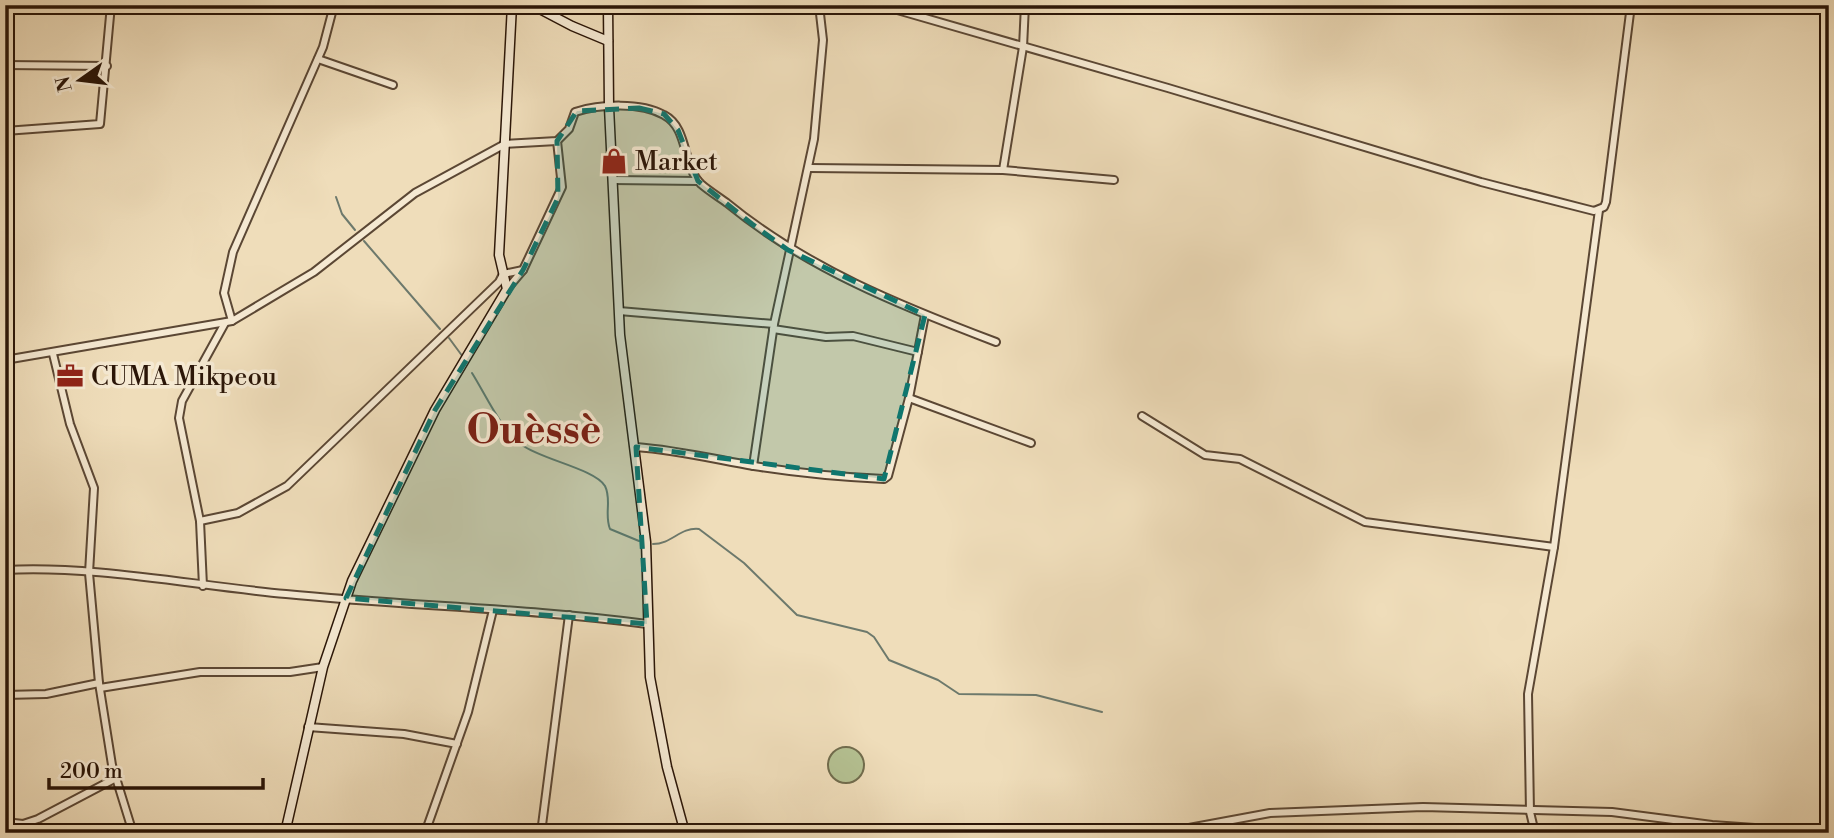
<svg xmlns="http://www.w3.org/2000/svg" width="1834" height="838" viewBox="0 0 1834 838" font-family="'Libre Bodoni',serif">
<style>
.pitch{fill:#b5c293;stroke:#706c4d;stroke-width:2}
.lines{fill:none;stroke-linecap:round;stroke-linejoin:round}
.stream{stroke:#6d796c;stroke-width:2}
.street-casing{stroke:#5b4734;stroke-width:10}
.secondary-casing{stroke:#2a1507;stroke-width:11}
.street{stroke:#f5e9d2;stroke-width:6}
.secondary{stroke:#f5e9d2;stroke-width:8}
.marked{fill:#0f766e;fill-opacity:0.2;stroke:#0f766e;stroke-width:5;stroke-dasharray:14 9;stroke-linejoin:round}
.labels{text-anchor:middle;stroke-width:7;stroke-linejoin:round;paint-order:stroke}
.poi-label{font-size:26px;fill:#2a1507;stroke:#f5e9d2;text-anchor:start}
.town-label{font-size:40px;font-weight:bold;fill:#7a1f14;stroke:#f5e9d2}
</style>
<rect width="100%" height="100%" fill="#efddba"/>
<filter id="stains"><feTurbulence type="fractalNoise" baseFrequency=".00286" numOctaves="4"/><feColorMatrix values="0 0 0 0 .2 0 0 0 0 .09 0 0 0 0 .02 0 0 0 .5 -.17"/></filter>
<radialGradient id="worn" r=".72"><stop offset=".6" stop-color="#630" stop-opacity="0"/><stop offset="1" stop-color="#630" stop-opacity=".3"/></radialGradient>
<g class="pitch">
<polygon points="5,5 10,5 14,61 5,62"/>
<circle cx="846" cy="765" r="18"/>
</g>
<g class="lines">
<g class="stream">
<polyline points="336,197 342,214 355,230"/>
<polyline points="364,241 440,329"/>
<polyline points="449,338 463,357"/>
<path d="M472,373C487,397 500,428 522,445C540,459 595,469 605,486C612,500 604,514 610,529L639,541"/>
<path d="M653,544C672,544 680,527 699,529L744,563L797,615L867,632L874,637L889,660L938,680L959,694L1036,695L1102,712"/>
</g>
<g class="street-casing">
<g id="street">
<polyline points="880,5 1168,88 1481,182 1594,211 1604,207 1606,202 1631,5"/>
<polyline points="318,59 393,85"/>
<polyline points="5,65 107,66"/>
<polyline points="5,131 100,124 111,5"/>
<polyline points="810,168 1003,170 1114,180"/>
<polyline points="1003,170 1023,47 1025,5"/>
<polyline points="613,180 698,181"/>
<polyline points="507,289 523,270 562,187 557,141"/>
<polyline points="619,311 774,324"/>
<polyline points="232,321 224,293 233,252 323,47 334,5"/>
<polyline points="773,329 826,337 853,336 918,352"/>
<polyline points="53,354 70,424 94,488 89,573 99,683 112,765 133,833"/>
<path d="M5,360L232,321L314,272L415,193L505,144L557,141L569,129L575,112C600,104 641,102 664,115C689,128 682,166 701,184C709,191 719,197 727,203C806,268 901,306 996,342"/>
<polyline points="909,398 1031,443"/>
<polyline points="1142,416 1205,455 1240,459 1365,522 1554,547"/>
<path d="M636,447C676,450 714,459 754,466C797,473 840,477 884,479L888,476L909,398L925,315"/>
<polyline points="753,466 774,324 814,139 823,40 819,5"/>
<polyline points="200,521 238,513 287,486 499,282 503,274 523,270"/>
<path d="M5,570C95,565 196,586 286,594C406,606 528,608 647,624"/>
<polyline points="203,586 200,521 179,418 182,401 225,323"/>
<polyline points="100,688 200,672 290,672 323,667"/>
<polyline points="5,695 46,694 99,683"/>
<polyline points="308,727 404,734 457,744"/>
<polyline points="5,822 23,824 38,819 116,778"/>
<polyline points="425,833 468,712 493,610"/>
<polyline points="541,833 569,615"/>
<polyline points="1162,833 1270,813 1423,807 1612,812 1712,825 1829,833"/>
<polyline points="1535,833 1530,812 1528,694 1554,547 1599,210"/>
</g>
</g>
<g class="secondary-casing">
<g id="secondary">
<polyline points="532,5 572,26 608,41"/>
<polyline points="608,5 609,107 620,335 646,542 650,677 667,767 685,833"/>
<polyline points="285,833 323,667 352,581 435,410 507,289 499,255 512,5"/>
</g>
</g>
<use href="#street" class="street"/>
<use href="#secondary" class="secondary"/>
</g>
<path class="marked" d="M639,108L664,114L678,130L698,181L752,224L788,250L925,315L884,479L636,447L647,624L346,598L435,410L523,270L558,198L557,141L577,111Z"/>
<defs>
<g id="shop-bare" transform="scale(2.1)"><path d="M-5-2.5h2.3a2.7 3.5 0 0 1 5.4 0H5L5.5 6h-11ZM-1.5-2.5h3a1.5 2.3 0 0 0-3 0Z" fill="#8f2418" stroke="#f5e9d2" stroke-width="2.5" paint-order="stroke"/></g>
<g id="office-bare" transform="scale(2.1)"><path d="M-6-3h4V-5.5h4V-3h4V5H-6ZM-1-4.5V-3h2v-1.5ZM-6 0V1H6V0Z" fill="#8f2418" stroke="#f5e9d2" stroke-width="2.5" paint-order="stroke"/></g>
</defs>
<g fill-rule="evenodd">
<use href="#shop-bare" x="614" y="161"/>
<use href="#office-bare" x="70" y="376"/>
</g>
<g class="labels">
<g class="poi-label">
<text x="635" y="170">Market</text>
<text x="91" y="385">CUMA Mikpeou</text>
</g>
<g class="town-label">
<text x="534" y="443">Ouèssè</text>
</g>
</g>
<rect width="1834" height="838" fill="none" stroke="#efddba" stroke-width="28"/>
<rect x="7" y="7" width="1820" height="824" fill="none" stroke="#2a1507" stroke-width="3.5"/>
<rect x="14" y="14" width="1806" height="810" fill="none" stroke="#2a1507" stroke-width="2"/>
<g transform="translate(80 80) rotate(256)" stroke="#f5e9d2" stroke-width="5" paint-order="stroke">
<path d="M0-5L12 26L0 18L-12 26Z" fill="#2a1507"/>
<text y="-10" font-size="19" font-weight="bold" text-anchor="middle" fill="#2a1507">N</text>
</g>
<path d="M49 778v10h214v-10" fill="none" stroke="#2a1507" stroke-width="3.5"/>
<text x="60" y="778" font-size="21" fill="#2a1507" stroke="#f5e9d2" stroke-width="5" paint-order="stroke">200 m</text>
<rect width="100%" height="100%" filter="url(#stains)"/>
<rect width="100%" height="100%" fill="url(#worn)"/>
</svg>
